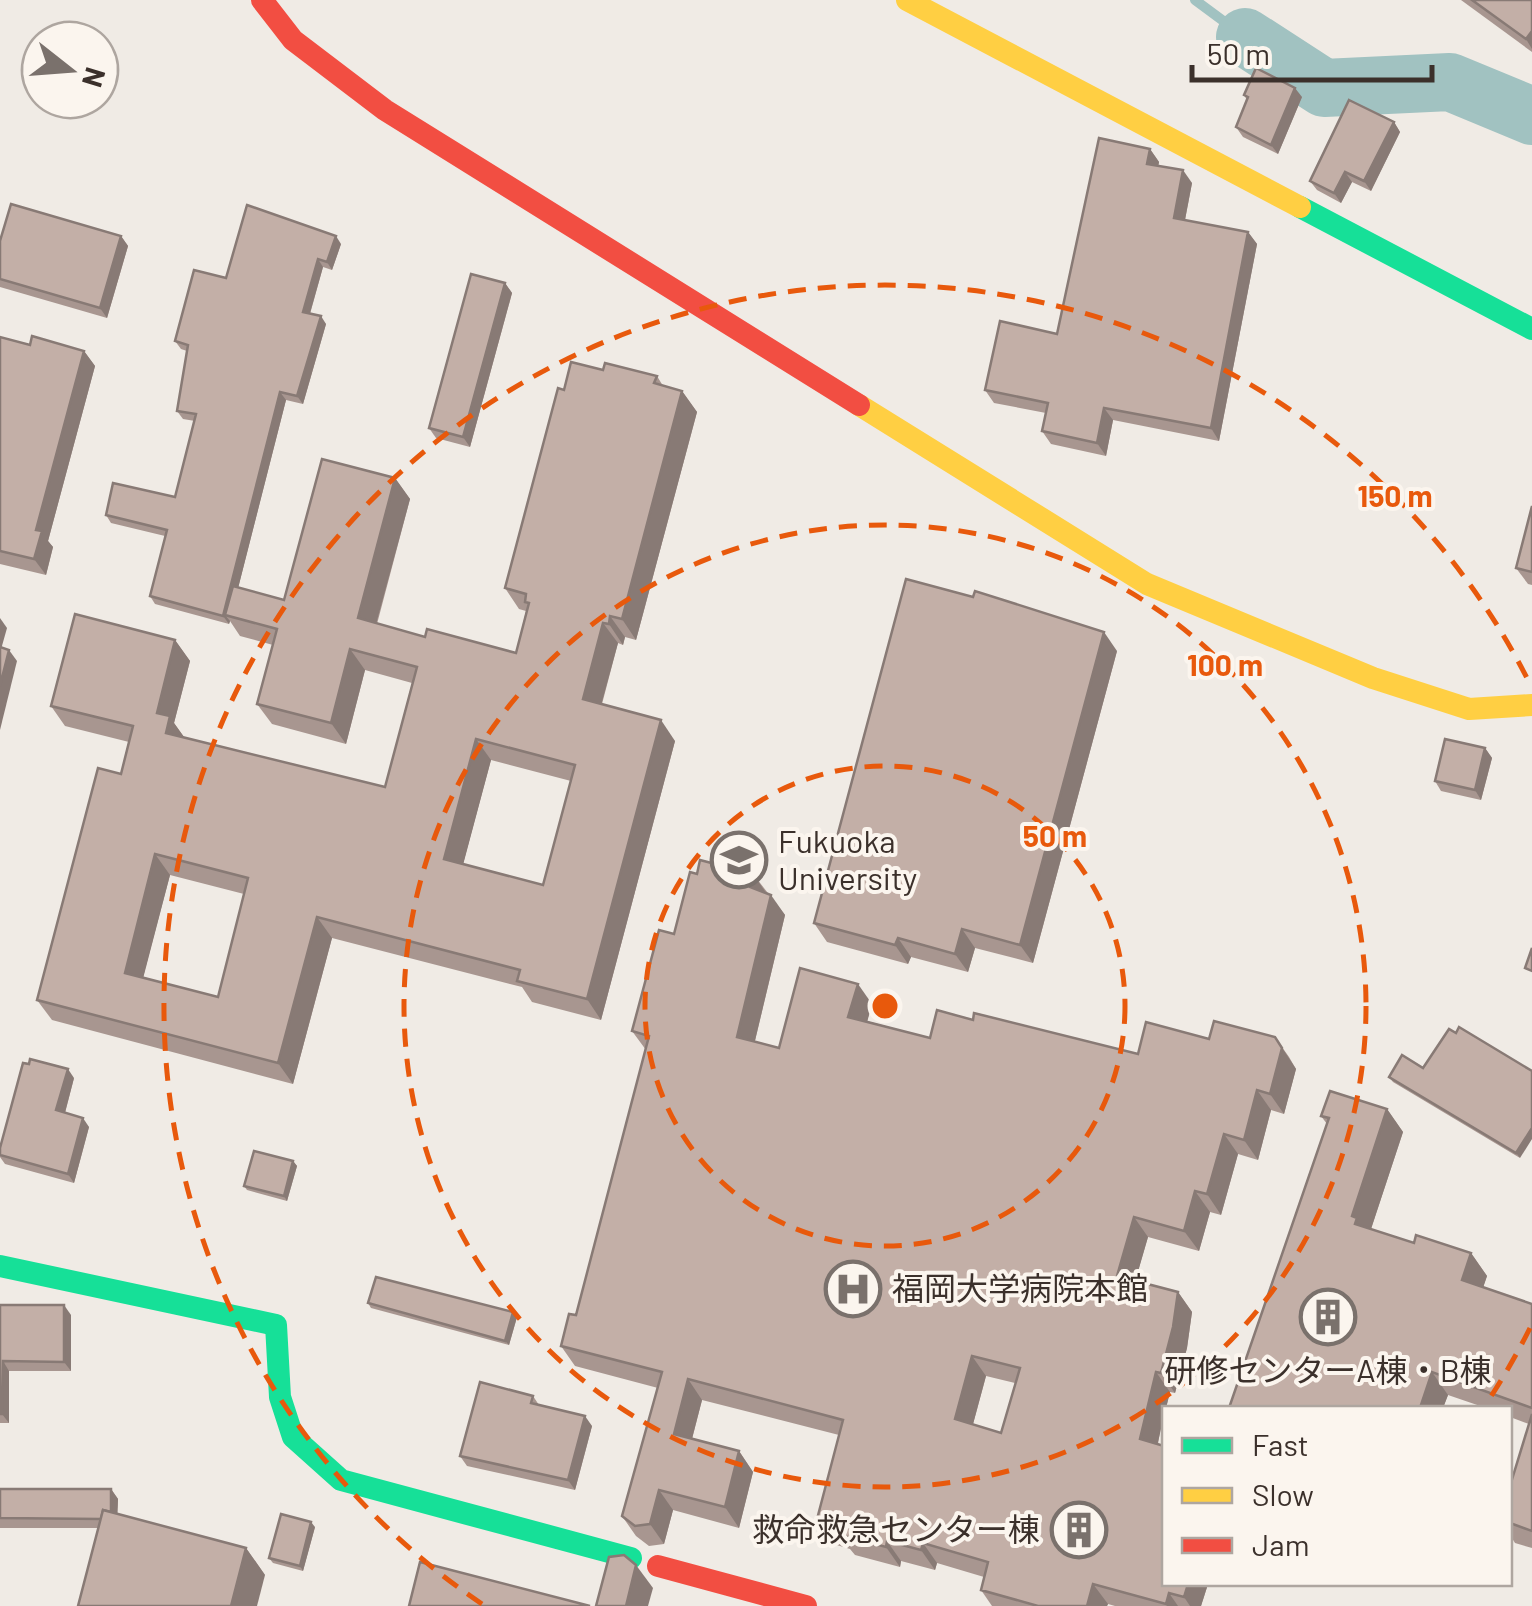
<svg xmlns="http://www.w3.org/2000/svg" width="1532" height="1606" viewBox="0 0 1532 1606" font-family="Barlow,'Noto Sans JP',sans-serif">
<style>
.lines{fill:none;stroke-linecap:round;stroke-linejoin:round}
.stream{stroke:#a1c2c1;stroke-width:10}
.river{stroke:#a1c2c1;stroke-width:58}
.fast{stroke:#16e098;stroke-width:22}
.slow{stroke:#ffcf43;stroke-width:22}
.jam{stroke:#f24e42;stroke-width:22}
.wall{fill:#a89690;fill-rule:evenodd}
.shaded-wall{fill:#887a75}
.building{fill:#c3afa7;stroke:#887a75;stroke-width:2.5;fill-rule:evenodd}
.ring{fill:none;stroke:#e8590c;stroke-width:5;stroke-dasharray:18 12}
.labels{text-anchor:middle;stroke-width:8;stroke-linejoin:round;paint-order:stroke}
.poi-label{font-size:32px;fill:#3b302b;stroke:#fbf5ee;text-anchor:start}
.centre{fill:#e8590c;stroke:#fbf5ee;stroke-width:5}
.ring-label{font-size:30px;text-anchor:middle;font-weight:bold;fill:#e8590c;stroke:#fbf5ee;stroke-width:8;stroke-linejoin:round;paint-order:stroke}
</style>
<rect width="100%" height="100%" fill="#f0ebe5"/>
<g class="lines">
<polyline class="stream" points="1195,0 1245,37"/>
<polyline class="river" points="1245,37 1324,88 1450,82 1532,116"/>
<g class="fast">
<polyline points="1300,207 1532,329"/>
<polyline points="0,1266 276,1325 280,1397 293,1437 341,1480 631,1558"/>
</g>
<g class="slow">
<polyline points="907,0 1300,207"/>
<polyline points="859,405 1147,584 1373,678 1469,709 1532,705"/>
</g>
<g class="jam">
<polyline points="262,0 293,40 385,110 859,405"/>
<polyline points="658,1566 806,1606"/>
</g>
</g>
<g class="wall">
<polygon points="1461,0 1532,0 1532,52"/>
<polygon points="1244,95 1302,97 1278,154 1243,137 1236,127 1247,100"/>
<polygon points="1394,122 1400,132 1371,191 1352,182 1341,203 1317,190 1310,181"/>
<polygon points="1150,149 1159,162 1158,166 1192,183 1185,220 1248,232 1257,244 1219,441 1113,420 1106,456 1051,444 1042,431 1046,413 994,403 985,390 1057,334"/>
<polygon points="121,236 128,246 107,318 0,287 0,241"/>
<path d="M341,244L332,270L323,267L310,314L326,324L303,404L286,400L238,588L284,600L395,478L410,499L377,624L425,637L516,653L526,611L519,609L505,588L564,390L603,370L657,376L663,386L682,391L697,412L636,640L625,637L623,645L618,643L602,704L675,741L601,1020L532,1002L522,987L332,938L293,1084L52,1020L37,1000L121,774L129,742L65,726L51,706L175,640L190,661L174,723L184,737L385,787L412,683L365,670L346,744L272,724L257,704L273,645L240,636L230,621L229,624L155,604L150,596L165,536L111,523L106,515L175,497L195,421L183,419L177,411L187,351L181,349L175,341L226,278ZM491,760L571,781L543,885L463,864ZM170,875L244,894L218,997L143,977Z"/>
<polygon points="505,283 512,293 470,447 436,438 429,428"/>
<polygon points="0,337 30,345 84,351 95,366 48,541 53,547 46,575 0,564"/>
<polygon points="1532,506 1532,585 1528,584 1516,568"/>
<polygon points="1117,651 1033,963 975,948 968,972 911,957 908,964 827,942 814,923"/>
<polygon points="1485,748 1492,758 1481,800 1441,791 1435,781"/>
<path d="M697,874H753L785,915L755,1041L779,1048L872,1004L867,1021L930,1038L973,1020L1138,1054L1209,1039L1275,1037L1289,1057L1296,1069L1284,1114L1271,1110L1258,1160L1238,1154L1221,1215L1210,1212L1199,1251L1148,1237L1135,1281L1178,1292L1192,1312L1187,1348L1175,1393L1170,1392L1166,1408H1164L1158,1444L1164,1584H1208L1201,1606H1115L1108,1604L1107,1606H992L981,1590L984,1577L937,1563L935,1570L901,1561L900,1567L855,1555L850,1549L830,1543L816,1523L839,1435L702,1400L692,1439L739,1451L753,1472L739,1528L673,1510L664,1544L649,1546L636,1536L622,1516L658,1388L575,1366L561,1346L576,1315L646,1050L632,1031L674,934ZM986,1376L1015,1383L1001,1433L973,1424Z"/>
<polygon points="1456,1033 1520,1158 1393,1082 1389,1077 1423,1068"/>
<polygon points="74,1078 65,1113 89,1127 74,1183 5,1164 0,1157 0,1148"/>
<polygon points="1387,1109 1403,1132 1371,1229 1414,1243 1471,1253 1487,1276 1483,1287 1532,1304 1532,1548 1515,1543 1510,1535 1510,1486 1529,1424 1510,1417 1510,1408 1486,1408 1448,1395 1443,1408 1229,1408 1327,1124 1321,1116"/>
<polygon points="293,1161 297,1166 287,1201 247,1190 244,1186"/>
<polygon points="368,1303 513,1312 517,1317 509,1345 371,1308"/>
<polygon points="0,1305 71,1315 71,1371 9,1371 9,1423 0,1423"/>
<polygon points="533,1396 539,1405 592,1426 575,1490 467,1466 460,1456"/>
<polygon points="0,1489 111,1489 118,1499 117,1514 246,1548 265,1575 98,1528 0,1528"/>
<polygon points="315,1527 303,1571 273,1563 269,1558"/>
</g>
<g class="shaded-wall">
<polygon points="1532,31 1532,49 1526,39"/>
<polygon points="1295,88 1302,97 1278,154 1271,145"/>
<polygon points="1394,122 1400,132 1371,191 1364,181"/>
<polygon points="1150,149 1159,162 1156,177 1147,164"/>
<polygon points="1183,170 1192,183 1183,230 1174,218"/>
<polygon points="1345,172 1352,182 1341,203 1334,193"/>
<polygon points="1248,232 1257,244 1219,441 1211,428"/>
<polygon points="121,236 128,246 107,318 100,308"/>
<polygon points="336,236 341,244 332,270 327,262"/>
<polygon points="318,259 323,267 308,320 303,312"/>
<polygon points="505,283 512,293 470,447 463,437"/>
<polygon points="321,316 326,324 303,404 297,396"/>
<polygon points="84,351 95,366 48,541 53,547 46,575 34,559 36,530"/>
<polygon points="682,391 697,412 636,640 622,619"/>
<polygon points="280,392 286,400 231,616 225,615 230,621 229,624 223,616"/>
<polygon points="1104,408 1113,420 1106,456 1097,443"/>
<polygon points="395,478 410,499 372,639 358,618"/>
<polygon points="610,616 625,637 623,645 609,624"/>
<polygon points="0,618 7,628 0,653"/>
<polygon points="603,623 618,643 597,720 583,699"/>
<polygon points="1104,632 1117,651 1033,963 1020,945"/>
<polygon points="175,640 190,661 174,723 184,737 166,733 157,713"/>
<polygon points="350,649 365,670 346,744 331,723"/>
<polygon points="9,650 17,661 0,730 0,686"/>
<polygon points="661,720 675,741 601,1020 587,999"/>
<polygon points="476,739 491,760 459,880 444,859"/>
<polygon points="1485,748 1492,758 1481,800 1475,790"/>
<polygon points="155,854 170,875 139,994 125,973"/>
<polygon points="753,874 767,894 750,887"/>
<polygon points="771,895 785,915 751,1057 737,1037"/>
<polygon points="317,917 332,938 293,1084 278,1063"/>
<polygon points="962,929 975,948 968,972 955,954"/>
<polygon points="898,938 911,957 908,964 895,945"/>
<polygon points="858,984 872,1004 863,1037 848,1017"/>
<polygon points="1275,1037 1296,1069 1284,1114 1270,1094"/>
<polygon points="68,1069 74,1078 63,1120 56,1110"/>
<polygon points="1257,1090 1271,1110 1258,1160 1244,1140"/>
<polygon points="1387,1109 1403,1132 1369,1235 1355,1224 1352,1216"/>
<polygon points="83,1118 89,1127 74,1183 68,1174"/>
<polygon points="1532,1128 1532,1139 1520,1158 1516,1153"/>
<polygon points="1224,1134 1238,1154 1221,1215 1207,1194"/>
<polygon points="293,1161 297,1166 287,1201 284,1196"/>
<polygon points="1195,1191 1210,1212 1199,1251 1184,1231"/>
<polygon points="1134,1217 1148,1237 1131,1296 1117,1276"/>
<polygon points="1471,1253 1487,1276 1478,1303 1462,1280"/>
<polygon points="1178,1292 1192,1312 1187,1348 1175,1393 1161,1373"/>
<polygon points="64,1305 71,1315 71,1371 64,1362"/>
<polygon points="513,1312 517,1317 509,1345 505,1341"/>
<polygon points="972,1356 986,1376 969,1439 955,1419"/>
<polygon points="3,1361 9,1371 9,1423 2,1414"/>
<polygon points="1156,1372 1170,1392 1166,1408 1164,1408 1164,1416 1154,1459 1140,1439"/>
<polygon points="1432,1372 1448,1395 1443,1408 1420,1408"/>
<polygon points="688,1379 702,1400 688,1454 674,1434"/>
<polygon points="585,1416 592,1426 575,1490 568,1480"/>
<polygon points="739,1451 753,1472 739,1528 725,1507"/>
<polygon points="111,1489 118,1499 117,1528 111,1519"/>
<polygon points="659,1490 673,1510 664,1544 650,1524"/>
<polygon points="311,1522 315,1527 303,1571 300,1566"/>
<polygon points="887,1541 901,1561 900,1567 886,1547"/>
<polygon points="923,1543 937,1563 935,1570 921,1550"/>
<polygon points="246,1548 265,1575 257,1606 231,1606"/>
<polygon points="636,1565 653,1588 648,1606 626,1606"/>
<polygon points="1093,1584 1108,1604 1107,1606 1087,1606"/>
<polygon points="1188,1584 1208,1584 1201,1606 1190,1606 1184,1597"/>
<polygon points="1169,1593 1178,1606 1167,1606 1166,1604"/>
</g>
<g class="building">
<polygon points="1472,0 1532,0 1532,31 1526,39"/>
<polygon points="1256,68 1295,88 1271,145 1236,127 1248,97 1244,95"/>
<polygon points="1349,100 1394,122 1364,181 1345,172 1334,193 1310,181"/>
<polygon points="1099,138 1150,149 1147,164 1183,170 1174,218 1248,232 1211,428 1104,408 1097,443 1042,431 1048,403 985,390 1000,321 1057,334"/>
<polygon points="11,204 121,236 100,308 0,279 0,241"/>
<polygon points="247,205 336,236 327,262 318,259 303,312 321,316 297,396 280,392 223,616 150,596 167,530 106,515 113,483 175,497 196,414 177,411 188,345 175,341 194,270 226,278"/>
<polygon points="471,274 505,283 463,437 429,428"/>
<polygon points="32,336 84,351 36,530 42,531 34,559 0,551 0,337 30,345"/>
<path d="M571,362L603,370L605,363L657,376L654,383L682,391L622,619L610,616L609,624L603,623L583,699L661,720L587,999L517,981L520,970L317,917L278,1063L37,1000L98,768L121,774L133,726L51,706L75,614L175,640L157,713L170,716L166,733L385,787L417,667L350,649L331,723L257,704L277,629L225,615L233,586L284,600L322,459L395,478L358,618L425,637L427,629L516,653L529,603L525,602L526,594L505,588L558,388L564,390ZM476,739L575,765L543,885L444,859ZM155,854L248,878L218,997L125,973Z"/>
<polygon points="1532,506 1532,572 1516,568"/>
<polygon points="906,579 973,597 975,591 1104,632 1020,945 962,929 955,954 898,938 895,945 814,923"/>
<polygon points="0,647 9,650 0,686"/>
<polygon points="1445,739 1485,748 1475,790 1435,781"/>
<path d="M700,860L753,874L750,887L771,895L737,1037L779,1048L800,968L858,984L848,1017L930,1038L937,1010L973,1020L974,1013L1138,1054L1146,1022L1209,1039L1214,1021L1275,1037L1282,1048L1270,1094L1257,1090L1244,1140L1224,1134L1207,1194L1195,1191L1184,1231L1134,1217L1117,1276L1178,1292L1173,1327L1161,1373L1156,1372L1140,1439L1164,1446V1584H1188L1184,1597L1169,1593L1166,1604L1093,1584L1087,1606H1038L981,1590L988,1562L923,1543L921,1550L887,1541L886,1547L840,1535L842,1530L816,1523L843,1420L688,1379L674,1434L739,1451L725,1507L659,1490L650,1524L635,1526L622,1516L662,1372L561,1346L569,1314L576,1315L649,1036L632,1031L659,930L674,934L690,872L697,874ZM972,1356L1020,1368L1001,1433L955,1419Z"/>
<polygon points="1532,948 1532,971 1525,968"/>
<polygon points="1459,1027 1532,1071 1532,1128 1516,1153 1389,1077 1402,1055 1423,1068 1449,1029 1456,1033"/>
<polygon points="30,1059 68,1069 56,1110 83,1118 68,1174 0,1155 0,1148 23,1063 29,1064"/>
<polygon points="1330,1091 1387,1109 1352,1216 1357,1218 1355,1224 1414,1243 1416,1235 1471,1253 1462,1280 1532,1304 1532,1408 1432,1372 1420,1408 1229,1408 1329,1118 1321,1116"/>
<polygon points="254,1151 293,1161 284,1196 244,1186"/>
<polygon points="376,1277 513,1312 505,1341 368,1303"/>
<polygon points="0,1305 64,1305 64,1362 3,1361 2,1414 0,1414"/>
<polygon points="480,1382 533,1396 531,1403 585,1416 568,1480 460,1456"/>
<polygon points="1532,1414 1532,1531 1510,1523 1510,1486"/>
<polygon points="0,1489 111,1489 111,1512 103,1510 101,1519 0,1518"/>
<polygon points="103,1510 246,1548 231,1606 78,1606"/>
<polygon points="281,1514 311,1522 300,1566 269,1558"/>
<polygon points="624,1555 636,1565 626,1606 596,1606 609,1557"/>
<polygon points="420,1562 590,1606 409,1606"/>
</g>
<g class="ring">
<circle cx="885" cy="1006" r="240"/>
<circle cx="885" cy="1006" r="481"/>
<path d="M1530 1328A721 721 0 0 1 1486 1404M482 1604A721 721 0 1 1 1530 684"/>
</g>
<defs>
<g id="university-ring" transform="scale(2.875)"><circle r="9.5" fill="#fbf5ee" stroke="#7a716c" stroke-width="1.5"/><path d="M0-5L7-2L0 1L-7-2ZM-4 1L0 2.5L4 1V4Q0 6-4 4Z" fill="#7a716c"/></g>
<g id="hospital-ring" transform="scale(2.875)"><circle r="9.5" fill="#fbf5ee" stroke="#7a716c" stroke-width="1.5"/><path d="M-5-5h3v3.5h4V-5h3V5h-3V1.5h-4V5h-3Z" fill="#7a716c"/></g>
<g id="building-ring" transform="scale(2.875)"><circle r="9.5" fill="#fbf5ee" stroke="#7a716c" stroke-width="1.5"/><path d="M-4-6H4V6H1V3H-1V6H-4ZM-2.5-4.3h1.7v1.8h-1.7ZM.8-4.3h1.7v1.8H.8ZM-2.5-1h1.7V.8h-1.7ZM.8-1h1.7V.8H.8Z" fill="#7a716c"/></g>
</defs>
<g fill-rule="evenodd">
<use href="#university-ring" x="739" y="860"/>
<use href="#hospital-ring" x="853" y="1289"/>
<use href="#building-ring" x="1328" y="1317"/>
<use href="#building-ring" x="1079" y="1530"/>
</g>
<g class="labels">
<g class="poi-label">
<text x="778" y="853">Fukuoka<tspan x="778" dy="37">University</tspan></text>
<text x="892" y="1300">福岡大学病院本館</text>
<text x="1328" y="1382" text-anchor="middle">研修センターA棟・B棟</text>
<text x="1040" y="1541" text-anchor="end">救命救急センター棟</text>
</g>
</g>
<circle cx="885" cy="1006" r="15" class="centre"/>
<g class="ring-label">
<text x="1395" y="507">150 m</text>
<text x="1225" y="676">100 m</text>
<text x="1055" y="847">50 m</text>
</g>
<rect x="1162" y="1406" width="350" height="180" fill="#fbf5ee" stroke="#aea6a0" stroke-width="2.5"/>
<rect x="1182" y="1438" width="50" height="15" fill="#16e098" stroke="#aea6a0" stroke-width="2.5"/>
<text x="1252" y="1456" font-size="30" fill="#3b302b">Fast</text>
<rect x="1182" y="1488" width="50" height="15" fill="#ffcf43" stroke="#aea6a0" stroke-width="2.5"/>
<text x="1252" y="1506" font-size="30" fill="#3b302b">Slow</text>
<rect x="1182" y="1538" width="50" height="15" fill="#f24e42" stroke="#aea6a0" stroke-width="2.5"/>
<text x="1252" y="1556" font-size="30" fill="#3b302b">Jam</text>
<g transform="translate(70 70) rotate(107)"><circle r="48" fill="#fbf5ee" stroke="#aea6a0" stroke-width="2.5"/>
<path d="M0-8L18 38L0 25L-18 38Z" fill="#7a716c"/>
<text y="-15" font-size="28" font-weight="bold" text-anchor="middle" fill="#3b302b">N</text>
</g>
<path d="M1192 65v15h240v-15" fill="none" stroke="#3b302b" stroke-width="5"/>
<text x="1207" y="65" font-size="30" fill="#3b302b" stroke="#fbf5ee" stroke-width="8" paint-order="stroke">50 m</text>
</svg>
